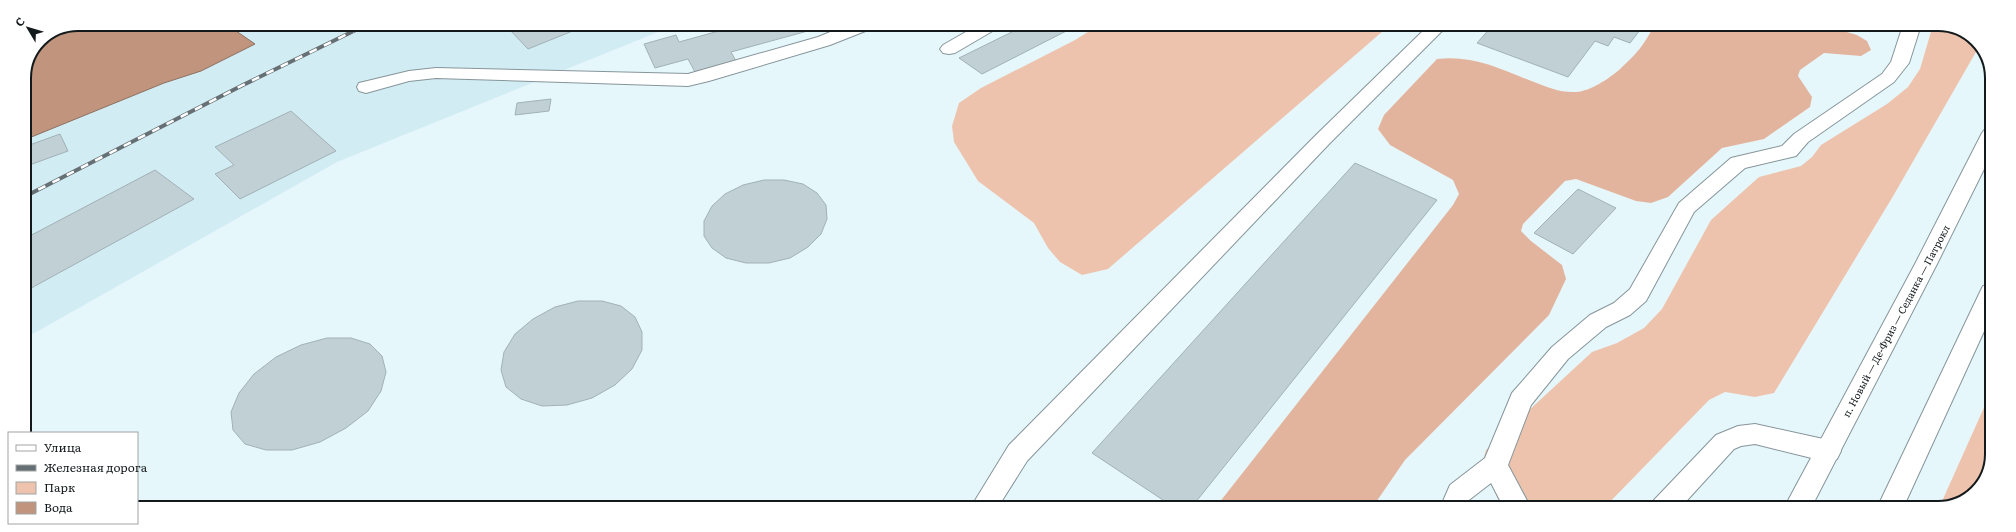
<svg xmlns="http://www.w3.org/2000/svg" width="2016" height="532" viewBox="0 0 2016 532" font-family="Literata,serif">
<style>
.built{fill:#d2ecf4}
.green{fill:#eec3ad}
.forest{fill:#e3b49d}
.water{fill:#c0947d;stroke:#8c6f60}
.building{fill:#c0d0d5;stroke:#a1b1b6}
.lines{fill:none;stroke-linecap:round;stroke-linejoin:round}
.lane-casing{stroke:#86959a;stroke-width:2}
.primary-casing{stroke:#86959a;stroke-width:2}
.lane{fill:#fff;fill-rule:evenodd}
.primary{fill:#fff;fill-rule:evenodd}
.rail-casing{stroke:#667074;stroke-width:4}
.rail{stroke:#fff;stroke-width:2.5;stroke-dasharray:8;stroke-linecap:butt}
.labels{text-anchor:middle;stroke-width:3;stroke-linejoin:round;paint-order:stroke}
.street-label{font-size:10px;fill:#141a1c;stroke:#fff}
.rim{fill:none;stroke:#141a1c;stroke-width:2}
</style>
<rect width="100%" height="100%" fill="#e6f7fc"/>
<polygon class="built" points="226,24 272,24 282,31 298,24 678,24 337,162 24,339 24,140 164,83 201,71 254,44"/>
<g class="green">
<polygon points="1099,25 1390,25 1108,269 1082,275 1060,262 1048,248 1034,223 978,181 954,142 952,126 959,103 981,88 1075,40"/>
<polygon points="1933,25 1949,25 1978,42 1980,45 1892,198 1774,393 1755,397 1725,392 1709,400 1604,508 1502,508 1482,464 1486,450 1592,352 1617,343 1644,328 1662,309 1711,220 1759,177 1801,166 1812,157 1821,145 1887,104 1908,87 1920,69"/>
<polygon points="1991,392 1991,465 1971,497 1939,508"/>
</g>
<path class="forest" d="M1654,25H1823L1857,35L1867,41L1871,50L1861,56L1824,53L1800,70L1798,76L1812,97L1810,107L1764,139L1722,148L1668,197L1651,203L1636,201L1576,179L1565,181L1523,224L1521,231L1531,241L1562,265L1566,279L1549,315L1405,460L1372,508H1215L1453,205L1459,194L1453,180L1390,145L1378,129L1384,115L1437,59C1474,55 1500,69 1534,82C1547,87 1561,93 1576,92C1591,91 1608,79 1619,70C1635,55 1645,45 1654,25Z"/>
<polygon class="water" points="78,24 226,24 255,44 201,71 164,83 24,140 24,78 40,40"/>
<g class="building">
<polygon points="524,24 576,24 580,28 528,49 510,30"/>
<polygon points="744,24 812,24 815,29 731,52 736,61 695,72 688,59 655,68 644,44 676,35 679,42"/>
<polygon points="1026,25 1078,25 982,74 959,58"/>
<polygon points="1493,25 1502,27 1504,25 1625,25 1640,30 1630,43 1614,37 1608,46 1595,41 1568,77 1477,43"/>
<polygon points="551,99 549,111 515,115 517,103"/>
<polygon points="291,111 336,151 240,199 215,174 234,165 215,147"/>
<polygon points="60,134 68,151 24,167 24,147"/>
<polygon points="1355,163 1437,200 1191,508 1175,508 1092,453"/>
<polygon points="155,170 194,199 24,292 24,239"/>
<polygon points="764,180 784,180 803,184 817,193 826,205 827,219 821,234 808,247 790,258 769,263 746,263 726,258 712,248 704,236 704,221 712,206 725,194 743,185"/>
<polygon points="1578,189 1616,208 1573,254 1534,233"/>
<polygon points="578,301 602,301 621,306 635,317 642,332 642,350 632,369 615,385 592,398 567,405 542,406 521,399 506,387 501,370 504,352 515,334 533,319 555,307"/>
<polygon points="327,338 351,338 370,344 382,356 386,372 381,391 368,411 346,428 320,442 292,450 266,450 245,444 233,430 231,412 239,393 254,374 276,357 301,345"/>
</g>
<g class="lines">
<g class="lane-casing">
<g id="lane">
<polygon points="850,24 875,24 873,28 830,45 709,81 688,86 436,78 409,81 366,93 359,91 357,87 359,83 409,71 436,68 688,74 818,37"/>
<polygon points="978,25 999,25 996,29 955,53 949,54 943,53 940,49 943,45"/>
<polygon points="1429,25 1448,25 1329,144 1027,461 998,507 971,507 1009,445 1315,136"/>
<polygon points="1903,25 1921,25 1909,63 1894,82 1808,142 1796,156 1745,168 1694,212 1646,301 1630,315 1606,327 1568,359 1531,405 1508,465 1531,508 1504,508 1491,483 1469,500 1466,508 1440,508 1450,485 1485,458 1512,393 1552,347 1590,315 1614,303 1630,289 1679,203 1731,158 1782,146 1794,134 1882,74 1891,62"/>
<polygon points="1755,424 1828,440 1837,443 1841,451 1837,459 1828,462 1755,444 1741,446 1734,449 1680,508 1650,508 1654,500 1716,435 1738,426"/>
</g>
</g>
<g class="primary-casing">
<g id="primary">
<polygon points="1992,127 1992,153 1937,264 1811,508 1784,508 1915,264 1982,133 1985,129"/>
<polygon points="1991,284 1991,316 1903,508 1877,508 1980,292 1983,286"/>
</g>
</g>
<use href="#lane" class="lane"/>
<use href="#primary" class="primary"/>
<g class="rail-casing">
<polyline id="rail" points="24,197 243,85 368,24"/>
</g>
<use href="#rail" class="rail"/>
</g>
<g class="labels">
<g class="street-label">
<text transform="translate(1896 321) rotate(-62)" y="4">п. Новый — Де-Фриз — Седанка — Патрокл</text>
</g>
</g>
<path d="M0 0H2016V532H0ZM78 31H1938A47 47 0 0 1 1985 78V454A47 47 0 0 1 1938 501H78A47 47 0 0 1 31 454V78A47 47 0 0 1 78 31Z" fill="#fff" fill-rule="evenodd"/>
<path class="rim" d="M78 31H1938A47 47 0 0 1 1985 78V454A47 47 0 0 1 1938 501H78A47 47 0 0 1 31 454V78A47 47 0 0 1 78 31Z"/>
<rect x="8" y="432" width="130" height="92" fill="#ffffff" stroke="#a1a3a4"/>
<rect x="16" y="445" width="20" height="6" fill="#ffffff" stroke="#a1a3a4"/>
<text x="44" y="452" font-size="12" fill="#141a1c">Улица</text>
<rect x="16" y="465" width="20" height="6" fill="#667074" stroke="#a1a3a4"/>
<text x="44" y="472" font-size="12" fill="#141a1c">Железная дорога</text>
<rect x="16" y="482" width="20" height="12" fill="#eec3ad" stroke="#a1a3a4"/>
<text x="44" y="492" font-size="12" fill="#141a1c">Парк</text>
<rect x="16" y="502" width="20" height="12" fill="#c0947d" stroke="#a1a3a4"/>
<text x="44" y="512" font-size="12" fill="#141a1c">Вода</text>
<g transform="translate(28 28) rotate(308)" stroke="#ffffff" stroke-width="3" paint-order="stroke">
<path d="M0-3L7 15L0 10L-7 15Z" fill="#141a1c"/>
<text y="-6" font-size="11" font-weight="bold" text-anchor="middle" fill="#141a1c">С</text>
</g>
</svg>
